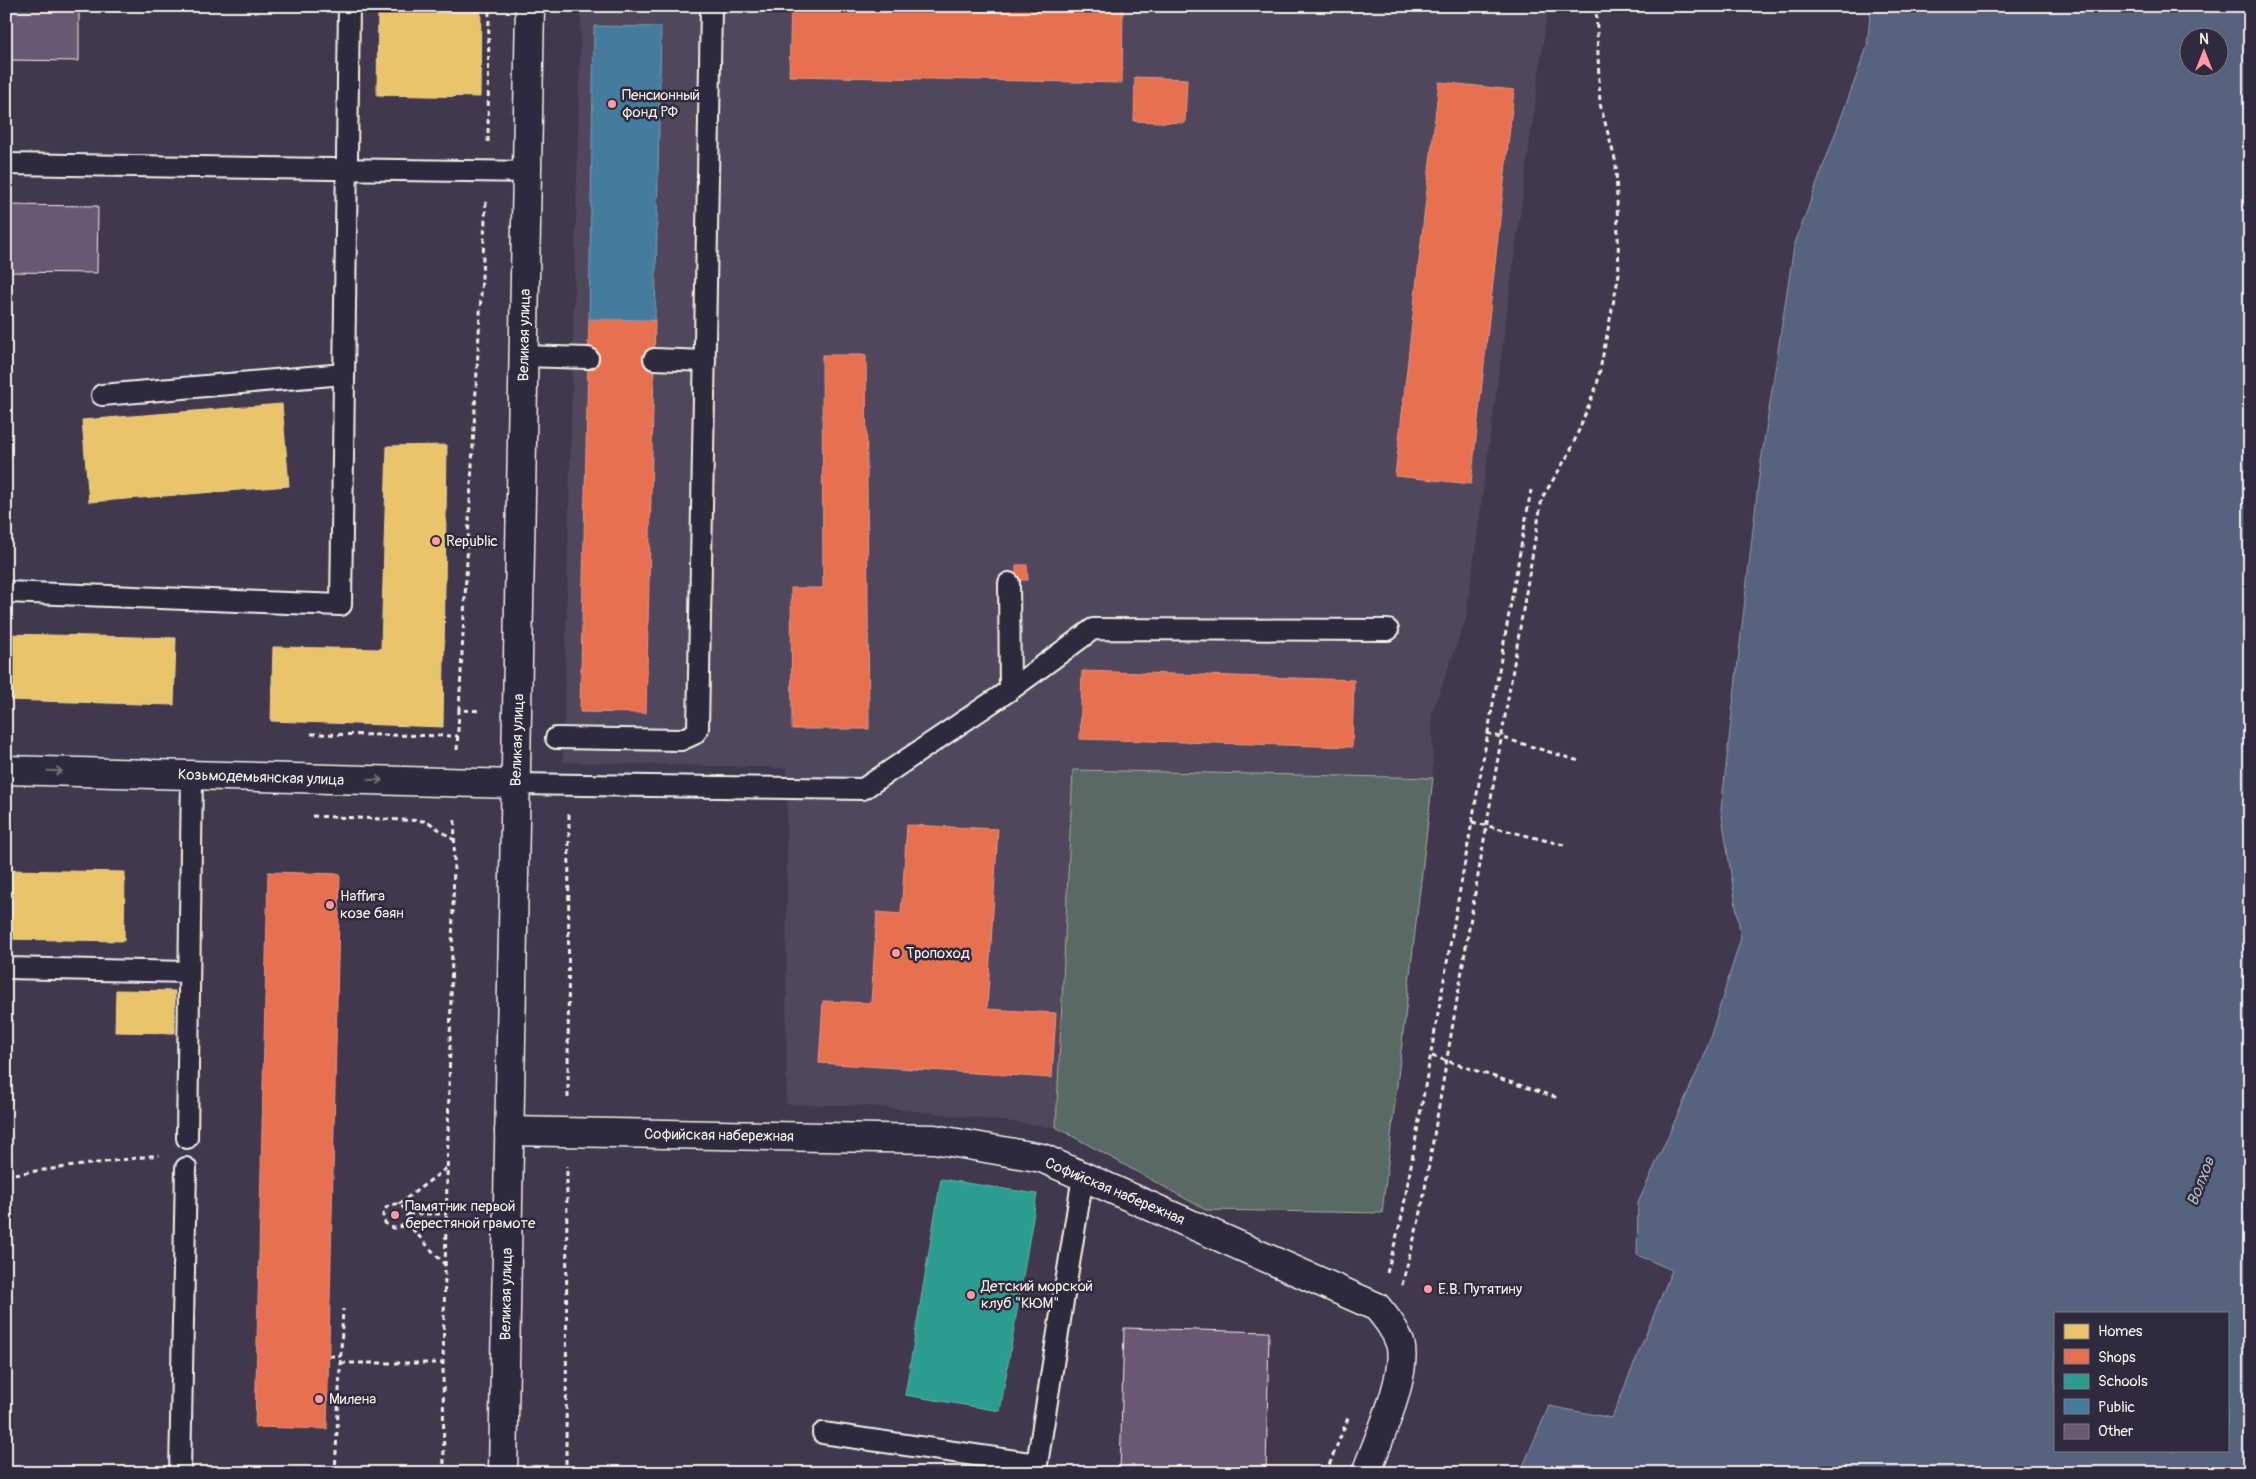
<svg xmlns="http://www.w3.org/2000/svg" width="2256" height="1479" viewBox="0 0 2256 1479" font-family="Pangolin,sans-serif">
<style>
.built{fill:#51465b}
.green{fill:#586b64;stroke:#a6aea6}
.water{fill:#55647f;stroke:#959ca9;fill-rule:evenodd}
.homes{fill:#e9c46a;stroke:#ecd290}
.shops{fill:#e76f51;stroke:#eb967e}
.schools{fill:#2a9d8f;stroke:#67b6aa}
.public{fill:#457b9d;stroke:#7a9eb4}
.building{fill:#6b5972;stroke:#f4f1e8}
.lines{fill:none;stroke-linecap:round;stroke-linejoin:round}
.lane-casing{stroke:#f4f1e8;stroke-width:24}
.street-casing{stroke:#f4f1e8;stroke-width:31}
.secondary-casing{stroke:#f4f1e8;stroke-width:31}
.path{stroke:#f4f1e8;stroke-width:3;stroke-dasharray:5 4;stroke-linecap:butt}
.lane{stroke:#2f2a3d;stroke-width:20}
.street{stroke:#2f2a3d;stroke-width:28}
.secondary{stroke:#2f2a3d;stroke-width:28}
.oneway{stroke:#747079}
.poi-dot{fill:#ff9aa2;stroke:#2f2a3d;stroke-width:2}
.labels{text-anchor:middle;stroke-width:5;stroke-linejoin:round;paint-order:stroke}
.poi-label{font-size:15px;fill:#f4f1e8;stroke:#2f2a3d;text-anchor:start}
.street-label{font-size:15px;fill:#f4f1e8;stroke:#2f2a3d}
.water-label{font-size:16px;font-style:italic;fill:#b4b9be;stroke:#2f2a3d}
</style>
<rect width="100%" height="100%" fill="#41384d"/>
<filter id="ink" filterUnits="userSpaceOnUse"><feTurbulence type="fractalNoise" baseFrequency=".02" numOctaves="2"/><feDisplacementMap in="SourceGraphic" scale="10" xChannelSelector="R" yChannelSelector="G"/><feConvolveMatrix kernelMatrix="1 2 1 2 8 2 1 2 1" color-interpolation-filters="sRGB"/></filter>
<g filter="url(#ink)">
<polygon class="built" points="581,6 1548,6 1466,619 1432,713 1433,778 1073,771 1056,1127 871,1106 786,1104 787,768 563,762"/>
<polygon class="green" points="1073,770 1433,778 1382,1213 1206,1210 1056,1127"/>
<path class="water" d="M1871,6H2250V1473H1520L1549,1406L1612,1418L1672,1270L1637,1255L1638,1203L1705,1054L1741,938L1721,810L1760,468L1794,246L1867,47ZM2188,38H2218V68H2188ZM2055,1313H2227V1450H2055Z"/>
<g class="homes">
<polygon points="378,6 481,6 480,97 377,95"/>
<polygon points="282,404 289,486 89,502 82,420"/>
<polygon points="447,445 443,727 271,721 273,647 381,649 387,446"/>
<polygon points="6,634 176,638 174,705 6,700"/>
<polygon points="6,870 125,872 124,941 6,939"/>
<polygon points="116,990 175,991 175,1033 115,1032"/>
</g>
<g class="shops">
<polygon points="791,6 1123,6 1122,83 789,76"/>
<polygon points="1135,77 1187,79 1185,123 1134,121"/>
<polygon points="1439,82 1514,90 1471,484 1395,476"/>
<polygon points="589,318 655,320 646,713 580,712"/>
<polygon points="822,355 866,355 869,729 792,729 791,588 823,588"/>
<polygon points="1016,565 1027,565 1028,580 1016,580"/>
<polygon points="1082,671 1354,680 1352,747 1080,739"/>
<polygon points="907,825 998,829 987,1009 1056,1013 1052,1078 819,1063 823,1001 871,1003 877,912 901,914"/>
<polygon points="268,872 340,874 327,1429 255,1427"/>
</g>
<polygon class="schools" points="941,1179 1037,1194 1000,1411 905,1395"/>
<polygon class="public" points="594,26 661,27 655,320 589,319"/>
<g class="building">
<polygon points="6,6 79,6 79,61 6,60"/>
<polygon points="6,205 98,206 97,273 6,272"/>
<polygon points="1124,1328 1269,1332 1266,1473 1120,1473"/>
</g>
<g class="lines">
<g class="lane-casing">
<g id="lane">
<polyline points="6,164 527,172"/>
<polyline points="524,356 588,358"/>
<polyline points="654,359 705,361"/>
<polyline points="102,395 344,374"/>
<polyline points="1009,583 1010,690"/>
<polyline points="6,592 341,605 349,6"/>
<polyline points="556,738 681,740 694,734 698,729 711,9"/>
<polyline points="515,784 863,789 1010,690 1093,629 1388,630"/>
<polyline points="6,968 189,972"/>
<polyline points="187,1138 192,775"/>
<polyline points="823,1433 1037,1464 1083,1176"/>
<polyline points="180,1473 186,1168"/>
</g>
</g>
<g class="street-casing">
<path id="street" d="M509,1131L934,1139L1042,1158L1377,1307C1386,1318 1395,1329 1400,1343C1409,1374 1377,1442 1366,1473"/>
</g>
<g class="secondary-casing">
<g id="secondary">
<polyline points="6,770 515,784"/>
<polyline points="503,1473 530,6"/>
</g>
</g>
<g class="path">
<polyline points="488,142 489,6"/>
<polyline points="459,710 486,201"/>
<polyline points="1487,733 1579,761"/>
<polyline points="311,734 458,736"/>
<polyline points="457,750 459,710 482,711"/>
<polyline points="312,816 427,821 454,840"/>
<polyline points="1472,822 1564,845"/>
<polyline points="1432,1056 1558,1098"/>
<polyline points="568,1098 569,814"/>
<polyline points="6,1175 159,1155"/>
<polyline points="399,1204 448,1167"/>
<circle cx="395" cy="1216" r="12"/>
<polyline points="408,1214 447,1214"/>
<polyline points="406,1222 446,1266"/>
<polyline points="1387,1273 1402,1216 1531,490"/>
<polyline points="1402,1285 1421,1212 1542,498 1570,452 1597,385 1619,274 1616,163 1600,104 1596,6"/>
<polyline points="329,1356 341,1356"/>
<polyline points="341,1363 443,1363"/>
<polyline points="335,1473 343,1309"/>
<polyline points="444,1473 443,1363 455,816"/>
<polyline points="566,1473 567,1166"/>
<polyline points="1326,1473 1348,1418"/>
</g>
<use href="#lane" class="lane"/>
<use href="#street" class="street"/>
<use href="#secondary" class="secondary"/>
</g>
<defs><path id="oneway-shaft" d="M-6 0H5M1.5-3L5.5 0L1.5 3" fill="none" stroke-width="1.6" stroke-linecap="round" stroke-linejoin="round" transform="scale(1.25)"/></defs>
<g class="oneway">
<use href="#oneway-shaft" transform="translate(55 771) rotate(2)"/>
<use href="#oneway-shaft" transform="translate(375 780) rotate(2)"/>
</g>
</g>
<g class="poi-dot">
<circle cx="612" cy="104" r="5"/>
<circle cx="436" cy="541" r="5"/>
<circle cx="330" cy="905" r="5"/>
<circle cx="896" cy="953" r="5"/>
<circle cx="395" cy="1215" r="5"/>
<circle cx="1428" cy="1289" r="5"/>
<circle cx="971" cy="1295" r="5"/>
<circle cx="319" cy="1399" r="5"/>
</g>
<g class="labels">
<g class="poi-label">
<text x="622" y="100">Пенсионный<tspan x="622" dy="17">фонд РФ</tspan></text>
<text x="446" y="546">Republic</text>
<text x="340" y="901">Наffига<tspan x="340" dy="17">козе баян</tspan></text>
<text x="906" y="958">Тропоход</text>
<text x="405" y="1211">Памятник первой<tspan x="405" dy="17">берестяной грамоте</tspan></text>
<text x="981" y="1291">Детский морской<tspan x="981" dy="17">клуб "КЮМ"</tspan></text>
<text x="1438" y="1294">Е.В. Путятину</text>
<text x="329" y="1404">Милена</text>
</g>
<g class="street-label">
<text transform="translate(524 335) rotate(-89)" y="5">Великая улица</text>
<text transform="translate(517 740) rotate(-88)" y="5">Великая улица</text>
<text transform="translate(261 777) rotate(2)" y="5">Козьмодемьянская улица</text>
<text transform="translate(719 1135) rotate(1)" y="5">Софийская набережная</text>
<text transform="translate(1115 1191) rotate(23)" y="5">Софийская набережная</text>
<text transform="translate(506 1294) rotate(-89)" y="5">Великая улица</text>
</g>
<g class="water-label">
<text transform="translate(2200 1181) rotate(-69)" y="6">Волхов</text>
</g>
</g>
<rect width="2256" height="1479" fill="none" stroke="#2f2a3d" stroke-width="25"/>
<rect x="12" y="12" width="2231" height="1454" fill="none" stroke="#f4f1e8" stroke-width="2" filter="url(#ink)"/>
<rect x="2054" y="1312" width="175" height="140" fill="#2f2a3d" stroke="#7e7a81"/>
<rect x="2064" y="1324" width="25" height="15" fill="#e9c46a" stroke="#7e7a81"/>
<text x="2098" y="1336" font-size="15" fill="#f4f1e8">Homes</text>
<rect x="2064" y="1349" width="25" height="15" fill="#e76f51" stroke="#7e7a81"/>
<text x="2098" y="1362" font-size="15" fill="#f4f1e8">Shops</text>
<rect x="2064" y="1374" width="25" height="15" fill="#2a9d8f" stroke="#7e7a81"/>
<text x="2098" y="1386" font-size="15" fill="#f4f1e8">Schools</text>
<rect x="2064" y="1399" width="25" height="15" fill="#457b9d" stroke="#7e7a81"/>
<text x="2098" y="1412" font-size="15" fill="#f4f1e8">Public</text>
<rect x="2064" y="1424" width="25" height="15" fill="#6b5972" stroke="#7e7a81"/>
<text x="2098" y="1436" font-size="15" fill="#f4f1e8">Other</text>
<g transform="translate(2204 52)"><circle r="24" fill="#2f2a3d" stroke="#7e7a81"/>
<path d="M0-4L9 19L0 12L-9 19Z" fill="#ff9aa2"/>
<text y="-8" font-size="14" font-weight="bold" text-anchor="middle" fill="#f4f1e8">N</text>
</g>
</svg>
